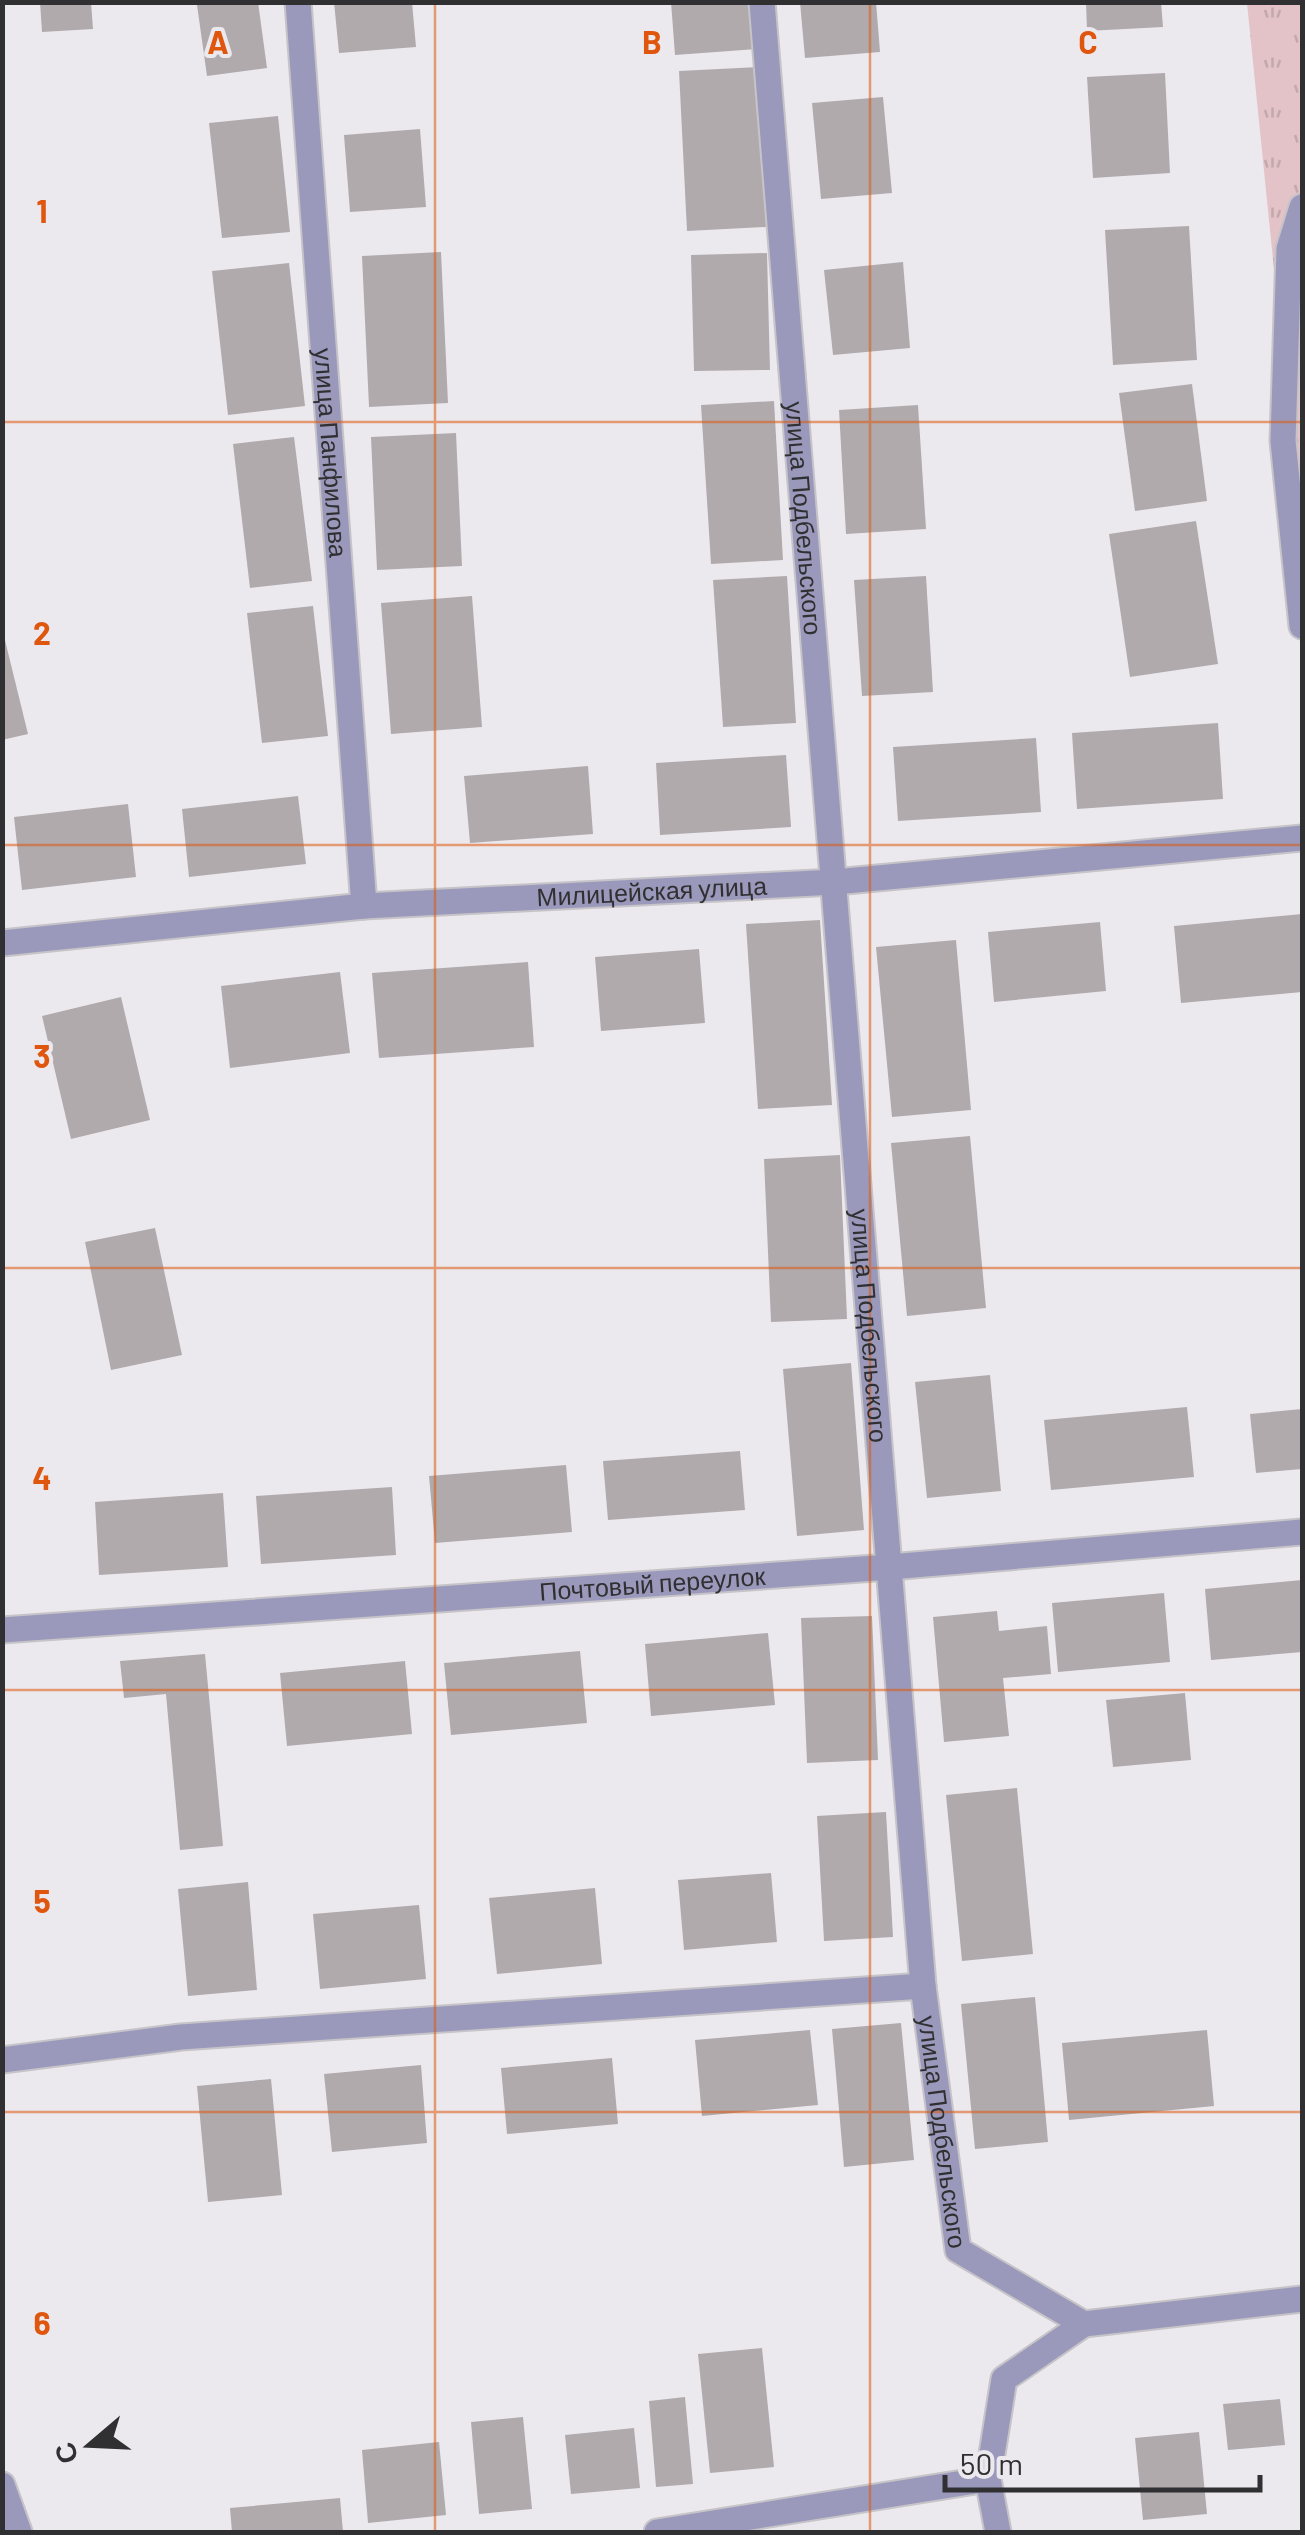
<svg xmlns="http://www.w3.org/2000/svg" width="1305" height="2535" viewBox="0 0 1305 2535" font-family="Barlow,sans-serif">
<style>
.grass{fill:url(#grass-tufts)}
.building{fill:#b0aaad}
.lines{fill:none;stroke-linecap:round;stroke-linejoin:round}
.lane-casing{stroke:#c6c4c8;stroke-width:29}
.street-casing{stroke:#c6c4c8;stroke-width:29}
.lane{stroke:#9a99bb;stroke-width:25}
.street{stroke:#9a99bb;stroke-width:25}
.grid{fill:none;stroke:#df570e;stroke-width:2.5;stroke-opacity:0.55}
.labels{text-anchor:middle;stroke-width:8;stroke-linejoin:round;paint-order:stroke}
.street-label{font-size:25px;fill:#302f31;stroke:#ece9ee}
.grid-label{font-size:32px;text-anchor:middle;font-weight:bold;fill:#df570e;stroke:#ece9ee;stroke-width:8;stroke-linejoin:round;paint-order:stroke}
</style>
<defs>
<pattern id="grass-tufts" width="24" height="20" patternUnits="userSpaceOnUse" patternTransform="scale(2.5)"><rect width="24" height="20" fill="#e3c3c8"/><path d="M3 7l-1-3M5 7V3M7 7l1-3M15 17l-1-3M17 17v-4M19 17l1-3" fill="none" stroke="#c3a8ac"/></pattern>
</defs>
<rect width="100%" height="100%" fill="#ece9ee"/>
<polygon class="grass" points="1247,3 1302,3 1302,546"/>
<g class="building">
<polygon points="40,2 91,2 93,29 42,32"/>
<polygon points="217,2 258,2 267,68 207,76 197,5"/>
<polygon points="334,2 412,2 416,47 339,53"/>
<polygon points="671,2 753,2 757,49 675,55"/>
<polygon points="800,2 876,2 880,52 805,58"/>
<polygon points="1086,2 1161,2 1163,27 1087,31"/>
<polygon points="759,67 766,227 687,231 679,71"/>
<polygon points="1165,73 1170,173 1093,178 1087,77"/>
<polygon points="883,97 892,193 821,199 812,103"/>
<polygon points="278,116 290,232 222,238 209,123"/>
<polygon points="420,129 426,207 350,212 344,135"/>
<polygon points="1189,226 1197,360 1113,365 1105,230"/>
<polygon points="441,252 448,403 369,407 362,256"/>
<polygon points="767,253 770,370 694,371 691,255"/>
<polygon points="903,262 910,348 833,355 824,270"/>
<polygon points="289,263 305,406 228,415 212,271"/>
<polygon points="1192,384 1207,501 1135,511 1119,393"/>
<polygon points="774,401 783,560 711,564 701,405"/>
<polygon points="918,405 926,529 846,534 839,410"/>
<polygon points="456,433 462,566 377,570 371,437"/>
<polygon points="294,437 312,581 250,588 233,444"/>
<polygon points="1196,521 1218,664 1130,677 1109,534"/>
<polygon points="787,576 796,723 723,727 713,580"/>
<polygon points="926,576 933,692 862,696 854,580"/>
<polygon points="472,596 482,727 391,734 381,603"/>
<polygon points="313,606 328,736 262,743 247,613"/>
<polygon points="2,628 28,734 2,740"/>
<polygon points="1218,723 1223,799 1077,809 1072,733"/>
<polygon points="1036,738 1041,812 898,821 893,747"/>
<polygon points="786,755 791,827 660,835 656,763"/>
<polygon points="588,766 593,834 470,843 464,776"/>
<polygon points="298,796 306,864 189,877 182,809"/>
<polygon points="128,804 136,877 22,890 14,817"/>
<polygon points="1302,914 1302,992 1181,1003 1174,926"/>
<polygon points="820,920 832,1105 758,1109 746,924"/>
<polygon points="1100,922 1106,991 994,1002 988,932"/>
<polygon points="956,940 971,1110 892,1117 876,947"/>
<polygon points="699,949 705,1023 601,1031 595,957"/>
<polygon points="528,962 534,1047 379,1058 372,973"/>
<polygon points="340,972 350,1053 230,1068 221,986"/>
<polygon points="121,997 150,1120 71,1139 42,1016"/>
<polygon points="970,1136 986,1308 907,1316 891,1143"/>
<polygon points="840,1155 847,1319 771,1322 764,1159"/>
<polygon points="155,1228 182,1355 111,1370 85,1242"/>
<polygon points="851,1363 864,1530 797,1536 783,1369"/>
<polygon points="990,1375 1001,1491 927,1498 915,1382"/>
<polygon points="1187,1407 1194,1477 1051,1490 1044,1420"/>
<polygon points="1302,1409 1302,1469 1256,1473 1250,1414"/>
<polygon points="740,1451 745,1510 608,1520 603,1461"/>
<polygon points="566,1465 572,1532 435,1543 429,1476"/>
<polygon points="392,1487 396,1555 261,1564 256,1496"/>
<polygon points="223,1493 228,1567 99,1575 95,1502"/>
<polygon points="1302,1580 1302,1652 1211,1660 1205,1589"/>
<polygon points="1164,1593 1170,1662 1058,1672 1052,1603"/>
<polygon points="997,1611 999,1631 1047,1626 1051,1674 1003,1678 1009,1736 944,1742 933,1617"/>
<polygon points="872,1616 878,1760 807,1763 801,1618"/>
<polygon points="768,1633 775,1705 651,1716 645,1644"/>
<polygon points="580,1651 587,1723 451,1735 444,1663"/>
<polygon points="205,1654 223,1846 180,1850 166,1694 124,1698 120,1661"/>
<polygon points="405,1661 412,1734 287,1746 280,1673"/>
<polygon points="1185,1693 1191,1760 1113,1767 1106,1700"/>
<polygon points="1017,1788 1033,1954 962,1961 946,1795"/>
<polygon points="886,1812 893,1937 824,1941 817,1816"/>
<polygon points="771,1873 777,1942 684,1950 678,1880"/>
<polygon points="248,1882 257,1990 188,1996 178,1889"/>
<polygon points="595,1888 602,1964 497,1974 489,1898"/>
<polygon points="419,1905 426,1979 320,1989 313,1914"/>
<polygon points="1035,1997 1048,2142 975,2149 961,2004"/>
<polygon points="901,2023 914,2160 844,2167 832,2029"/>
<polygon points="810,2030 818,2105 702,2116 695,2040"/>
<polygon points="1207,2030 1214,2106 1069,2120 1062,2043"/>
<polygon points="612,2058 618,2124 507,2134 501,2068"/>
<polygon points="421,2065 427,2143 332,2152 324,2074"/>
<polygon points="271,2079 282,2195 208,2202 197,2086"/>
<polygon points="762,2348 774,2467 710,2473 698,2354"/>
<polygon points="685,2397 693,2484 656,2487 649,2401"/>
<polygon points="1280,2399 1285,2445 1228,2450 1223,2404"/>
<polygon points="523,2417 532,2509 479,2514 471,2422"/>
<polygon points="634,2428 640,2488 571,2494 565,2435"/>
<polygon points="1199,2432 1207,2514 1143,2520 1135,2438"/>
<polygon points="439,2442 446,2515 368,2523 362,2450"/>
<polygon points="340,2498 343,2532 232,2532 230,2508"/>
</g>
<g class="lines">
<g class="lane-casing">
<polyline id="lane" points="1302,207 1289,249 1283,441 1302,626"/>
</g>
<g class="street-casing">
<g id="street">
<path id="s1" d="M298,2L364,906"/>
<path id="s2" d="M762,2L923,1986L958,2250L1084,2324L1004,2379L988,2479L998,2532"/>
<path id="s3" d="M2,943L364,906L835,882L1302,838"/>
<path id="s4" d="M2,1630L890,1567L1302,1532"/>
<polyline points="2,2060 181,2037 923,1986"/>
<polyline points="1084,2324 1302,2299"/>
<polyline points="2,2485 19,2532"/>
<polyline points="657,2532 988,2479"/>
</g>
</g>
<use href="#lane" class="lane"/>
<use href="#street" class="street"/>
</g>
<path class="grid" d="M435,2V2532M870,2V2532M2,422H1302M2,845H1302M2,1268H1302M2,1690H1302M2,2112H1302"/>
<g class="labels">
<g class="street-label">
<text dy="9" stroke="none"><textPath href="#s1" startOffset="452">улица Панфилова</textPath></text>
<text dy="9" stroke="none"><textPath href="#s2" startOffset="518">улица Подбельского</textPath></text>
<text dy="9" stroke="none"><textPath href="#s3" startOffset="652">Милицейская улица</textPath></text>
<text dy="9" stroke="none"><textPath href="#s2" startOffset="1328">улица Подбельского</textPath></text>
<text dy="9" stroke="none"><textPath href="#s4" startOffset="652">Почтовый переулок</textPath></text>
<text dy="9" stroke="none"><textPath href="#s2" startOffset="2138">улица Подбельского</textPath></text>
</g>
</g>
<g class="grid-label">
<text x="218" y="54">A</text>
<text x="652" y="54">B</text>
<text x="1088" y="54">C</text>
<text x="42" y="223">1</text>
<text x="42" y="645">2</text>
<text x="42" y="1068">3</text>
<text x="42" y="1490">4</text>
<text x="42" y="1913">5</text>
<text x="42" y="2335">6</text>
</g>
<rect width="1305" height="2535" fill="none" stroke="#302f31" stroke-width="10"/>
<g transform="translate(90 2445) rotate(251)" stroke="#ece9ee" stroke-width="8" paint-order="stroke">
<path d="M0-8L18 38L0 25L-18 38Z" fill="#302f31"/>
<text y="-15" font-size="28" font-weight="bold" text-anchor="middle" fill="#302f31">С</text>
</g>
<path d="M945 2475v15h315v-15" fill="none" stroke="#302f31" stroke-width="5"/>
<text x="960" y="2475" font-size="30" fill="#302f31" stroke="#ece9ee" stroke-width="8" paint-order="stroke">50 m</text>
</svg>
